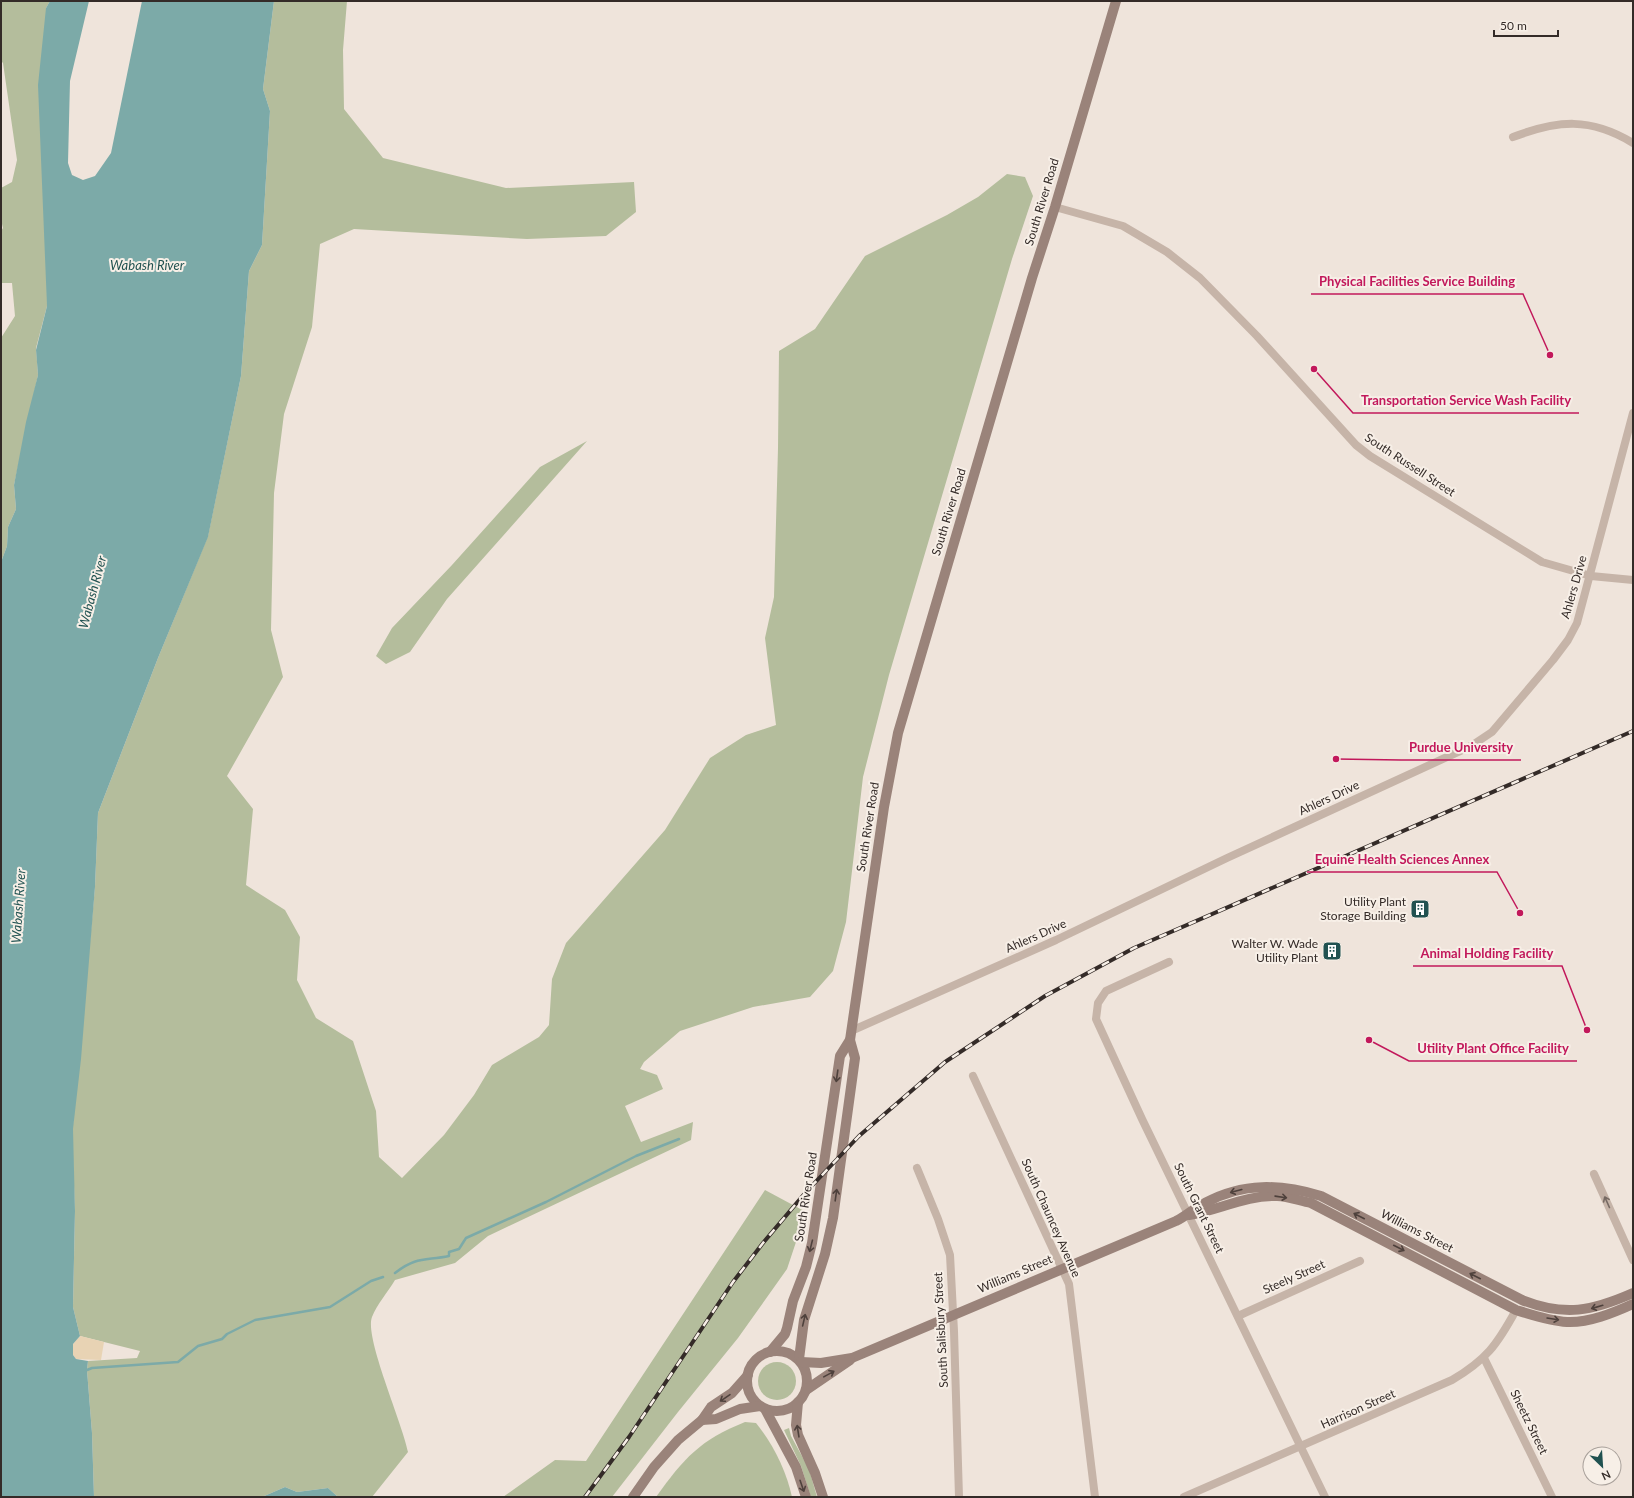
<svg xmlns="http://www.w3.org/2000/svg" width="1634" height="1498" viewBox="0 0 1634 1498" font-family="Lato,sans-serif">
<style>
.green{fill:#b4bd9c}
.sand{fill:#e8d3b4}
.water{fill:#7caaa8}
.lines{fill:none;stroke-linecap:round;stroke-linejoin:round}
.stream{stroke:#7caaa8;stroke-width:2.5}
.street{stroke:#c6b4a8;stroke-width:8}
.secondary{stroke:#9a837a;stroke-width:10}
.rail-casing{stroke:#342b28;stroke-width:4}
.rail{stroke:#f7efe7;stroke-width:2.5;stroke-dasharray:8;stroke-linecap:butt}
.oneway{stroke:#4e413c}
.oneway2{stroke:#766962}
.labels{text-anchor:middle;stroke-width:4;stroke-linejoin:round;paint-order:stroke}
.street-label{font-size:12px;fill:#342b28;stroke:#f7efe7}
.poi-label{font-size:12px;fill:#342b28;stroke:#f7efe7;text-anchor:end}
.water-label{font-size:13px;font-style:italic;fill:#215251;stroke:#f7efe7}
.leader{fill:none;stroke:#c2185b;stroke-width:1.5}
.callout-dot{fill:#c2185b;stroke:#f7efe7;stroke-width:1.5}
.callout-label{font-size:13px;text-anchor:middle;font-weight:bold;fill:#c2185b;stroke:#f7efe7;stroke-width:4;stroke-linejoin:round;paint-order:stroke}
</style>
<rect width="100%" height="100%" fill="#efe4db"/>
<g class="green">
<polygon points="1,1 50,1 46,8 47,306 36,348 38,375 14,485 16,509 8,527 7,546 1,562 1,338 15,316 12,283 1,283 1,231 3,228 1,220 1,188 12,182 17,160 3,63 1,61"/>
<path d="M274,1H347L343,50L344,109L383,158L506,188L634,182L636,212L606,236L527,239L354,229L320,244L312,327L284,414L274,493L271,630L283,677L227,776L253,809L246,885L285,910L300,937L297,980L316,1018L353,1041L376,1111L379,1157L402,1178L444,1135L474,1095L492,1065L539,1037L549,1025L552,979L566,943L665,830L710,758L746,735L776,725L765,638L774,597L778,448L779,351L815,329L865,256L947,215L978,197L1007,174L1025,177L1033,196L1012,259L889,675L863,777L846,922L833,971L810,997L753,1007L680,1031L644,1062L640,1069L657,1075L663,1089L625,1106L641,1142L693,1122L691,1140L488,1236L455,1263L395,1280C388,1292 377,1304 372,1317C364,1337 403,1424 408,1452L372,1497H338L328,1488L297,1492L285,1487L262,1497H94L92,1433L87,1370L88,1361L137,1358L140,1351L80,1336L73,1307L75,1211L72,1135L95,887L98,813L158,658L208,536L241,376L249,271L262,245L270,111L263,89Z"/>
<polygon points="587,441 447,599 410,652 386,664 376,656 392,628 452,565 540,467"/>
<polygon points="765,1190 806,1212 787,1269 738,1338 678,1412 612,1497 503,1497 555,1460 586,1461"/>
<circle cx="777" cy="1381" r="19"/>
<path d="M745,1422L756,1423C773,1444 786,1470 792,1497H656C684,1458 700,1440 745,1422Z"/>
<polygon points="789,1428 791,1436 809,1469 817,1497 811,1497 801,1466 784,1430"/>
</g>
<polygon class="sand" points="80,1336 104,1342 101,1360 76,1359 73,1355 73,1344"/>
<g class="water">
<polygon points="50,1 89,1 70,81 68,163 72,175 83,180 95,176 111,153 142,1 274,1 263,89 270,111 262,245 249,271 241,376 208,537 158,658 98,813 95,887 81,1059 73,1129 75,1211 73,1307 80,1336 73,1344 73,1355 76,1359 88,1361 87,1370 92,1433 94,1497 1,1497 1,562 7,546 8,527 16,509 14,485 26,422 38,375 36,350 47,306 38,85 46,8"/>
<polygon points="285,1487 297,1492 328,1488 338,1497 262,1497"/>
</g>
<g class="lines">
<g class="stream">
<path d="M395,1273C417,1256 425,1261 449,1256V1252L459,1249L466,1238L546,1202L636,1156L679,1139"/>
<polyline points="87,1370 92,1368 178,1362 198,1346 222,1339 227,1334 255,1320 330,1307 371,1281 383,1277"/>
</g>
<g class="street">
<path d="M1513,137C1558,120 1590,117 1633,143"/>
<polyline points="1055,207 1123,226 1167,252 1200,278 1257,336 1356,445 1370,456 1542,562 1591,576 1633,580"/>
<polyline points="1169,962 1106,991 1098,1003 1096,1019 1142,1119 1325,1497"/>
<polyline points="851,1031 1056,940 1227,858 1471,746 1492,732 1553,660 1568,640 1577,623 1633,413"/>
<polyline points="973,1076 1069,1284 1095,1497"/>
<polyline points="917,1168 938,1219 950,1255 954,1331 959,1497"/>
<polyline points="1594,1174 1633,1260"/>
<polyline points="1238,1316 1360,1261"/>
<polyline points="1484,1358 1552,1497"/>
<path d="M1184,1497L1452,1380C1486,1360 1497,1345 1516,1310"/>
</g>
<g class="secondary">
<path d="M1189,1215C1219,1210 1246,1195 1277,1196C1288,1196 1300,1201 1311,1203L1516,1310C1532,1315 1550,1321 1567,1322C1589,1323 1613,1313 1633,1304"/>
<circle cx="777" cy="1381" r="30"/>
<polyline points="770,1352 785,1334 787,1328 793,1301 806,1267 812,1243 840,1056 850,1040 884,807 898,733 1032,278 1055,207 1116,1"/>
<polyline points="799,1359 804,1320 825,1254 833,1218 855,1058 850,1040"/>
<path d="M801,1362L821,1363L852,1358L1176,1221C1188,1215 1194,1208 1205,1203C1243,1182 1281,1184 1321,1196L1522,1300C1565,1317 1592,1311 1633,1293"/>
<polyline points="806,1390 850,1360"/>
<polyline points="798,1402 796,1425 798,1435 815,1473 823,1497"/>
<polyline points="765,1409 796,1467 806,1497"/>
<polyline points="702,1420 716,1419 740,1409 760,1406"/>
<polyline points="633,1497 654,1467 678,1440 702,1420 711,1407 732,1393 748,1375"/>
</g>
<g class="rail-casing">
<polyline id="rail" points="585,1497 629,1437 733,1282 763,1243 806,1192 859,1136 945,1062 1045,996 1134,948 1633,731"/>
</g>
<use href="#rail" class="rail"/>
</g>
<defs><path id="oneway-shaft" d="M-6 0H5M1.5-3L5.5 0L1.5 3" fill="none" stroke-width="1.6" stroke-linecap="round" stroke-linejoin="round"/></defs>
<g class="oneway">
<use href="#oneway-shaft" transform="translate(837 1076) rotate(98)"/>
<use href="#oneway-shaft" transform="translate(1236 1191) rotate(165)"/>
<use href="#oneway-shaft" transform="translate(836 1195) rotate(-82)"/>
<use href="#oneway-shaft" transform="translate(1281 1197) rotate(8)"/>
<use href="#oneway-shaft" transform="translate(1359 1216) rotate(-153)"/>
<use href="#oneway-shaft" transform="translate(811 1246) rotate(104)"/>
<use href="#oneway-shaft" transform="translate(1399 1248) rotate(27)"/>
<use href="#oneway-shaft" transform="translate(1475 1276) rotate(-153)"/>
<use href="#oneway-shaft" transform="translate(1597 1307) rotate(164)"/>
<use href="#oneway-shaft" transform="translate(1553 1319) rotate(9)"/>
<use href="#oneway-shaft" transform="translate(804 1320) rotate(-77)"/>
<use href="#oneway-shaft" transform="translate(829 1374) rotate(-29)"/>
<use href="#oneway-shaft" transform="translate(725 1398) rotate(146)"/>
<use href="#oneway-shaft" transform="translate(798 1431) rotate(-99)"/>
<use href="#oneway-shaft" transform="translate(802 1486) rotate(71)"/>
</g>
<use class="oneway2" href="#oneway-shaft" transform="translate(1607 1202) rotate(-114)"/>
<defs>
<g id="building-square" transform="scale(1)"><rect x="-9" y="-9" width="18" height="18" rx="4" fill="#215251" stroke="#f7efe7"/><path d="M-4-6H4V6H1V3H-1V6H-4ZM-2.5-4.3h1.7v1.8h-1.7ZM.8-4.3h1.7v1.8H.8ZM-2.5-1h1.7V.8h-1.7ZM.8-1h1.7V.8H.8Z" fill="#fff"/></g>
</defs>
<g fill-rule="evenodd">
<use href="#building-square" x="1420" y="909"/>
<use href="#building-square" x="1332" y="951"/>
</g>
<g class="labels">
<g class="street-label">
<text transform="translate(1042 202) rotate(-73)" y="4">South River Road</text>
<text transform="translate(1410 465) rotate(33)" y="4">South Russell Street</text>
<text transform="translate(949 512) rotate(-73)" y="4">South River Road</text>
<text transform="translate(1574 587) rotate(-74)" y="4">Ahlers Drive</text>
<text transform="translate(1329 798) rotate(-25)" y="4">Ahlers Drive</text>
<text transform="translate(868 827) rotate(-81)" y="4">South River Road</text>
<text transform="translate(1036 936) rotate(-24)" y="4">Ahlers Drive</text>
<text transform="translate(806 1197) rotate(-81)" y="4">South River Road</text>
<text transform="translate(1199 1208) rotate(64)" y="4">South Grant Street</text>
<text transform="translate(1051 1218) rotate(66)" y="4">South Chauncey Avenue</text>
<text transform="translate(1417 1231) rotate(27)" y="4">Williams Street</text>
<text transform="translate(1015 1274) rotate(-23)" y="4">Williams Street</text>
<text transform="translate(1294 1277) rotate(-24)" y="4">Steely Street</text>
<text transform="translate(941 1330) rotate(-93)" y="4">South Salisbury Street</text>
<text transform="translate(1358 1409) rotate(-24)" y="4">Harrison Street</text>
<text transform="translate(1529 1422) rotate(64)" y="4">Sheetz Street</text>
</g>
<g class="poi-label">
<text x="1406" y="906">Utility Plant<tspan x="1406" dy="14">Storage Building</tspan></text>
<text x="1318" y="948">Walter W. Wade<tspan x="1318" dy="14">Utility Plant</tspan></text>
</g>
<g class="water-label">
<text x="147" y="270">Wabash River</text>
<text transform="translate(92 592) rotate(-75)" y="5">Wabash River</text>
<text transform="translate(18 906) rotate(-86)" y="5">Wabash River</text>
</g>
</g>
<path class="leader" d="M1550 355L1523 294H1311M1314 369L1353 413H1579M1336 759L1401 760H1521M1520 913L1497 872H1307M1587 1030L1562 966H1413M1369 1040L1409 1061H1577"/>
<g class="callout-dot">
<circle cx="1550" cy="355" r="4"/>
<circle cx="1314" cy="369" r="4"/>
<circle cx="1336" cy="759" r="4"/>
<circle cx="1520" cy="913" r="4"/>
<circle cx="1587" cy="1030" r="4"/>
<circle cx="1369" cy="1040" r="4"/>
</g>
<g class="callout-label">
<text x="1417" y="286">Physical Facilities Service Building</text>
<text x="1466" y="405">Transportation Service Wash Facility</text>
<text x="1461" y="752">Purdue University</text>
<text x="1402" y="864">Equine Health Sciences Annex</text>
<text x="1487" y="958">Animal Holding Facility</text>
<text x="1493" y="1053">Utility Plant Office Facility</text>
</g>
<rect width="1634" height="1498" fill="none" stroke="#342b28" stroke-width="4"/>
<g transform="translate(1602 1466) rotate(155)"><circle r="19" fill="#f7efe7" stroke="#a9a19b"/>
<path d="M0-3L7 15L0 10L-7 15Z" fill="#215251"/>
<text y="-6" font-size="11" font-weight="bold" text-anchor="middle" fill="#342b28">N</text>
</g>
<path d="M1494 30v6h64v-6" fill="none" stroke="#342b28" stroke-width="2"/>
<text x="1500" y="30" font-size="12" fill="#342b28" stroke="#f7efe7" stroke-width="3" paint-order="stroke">50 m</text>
</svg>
